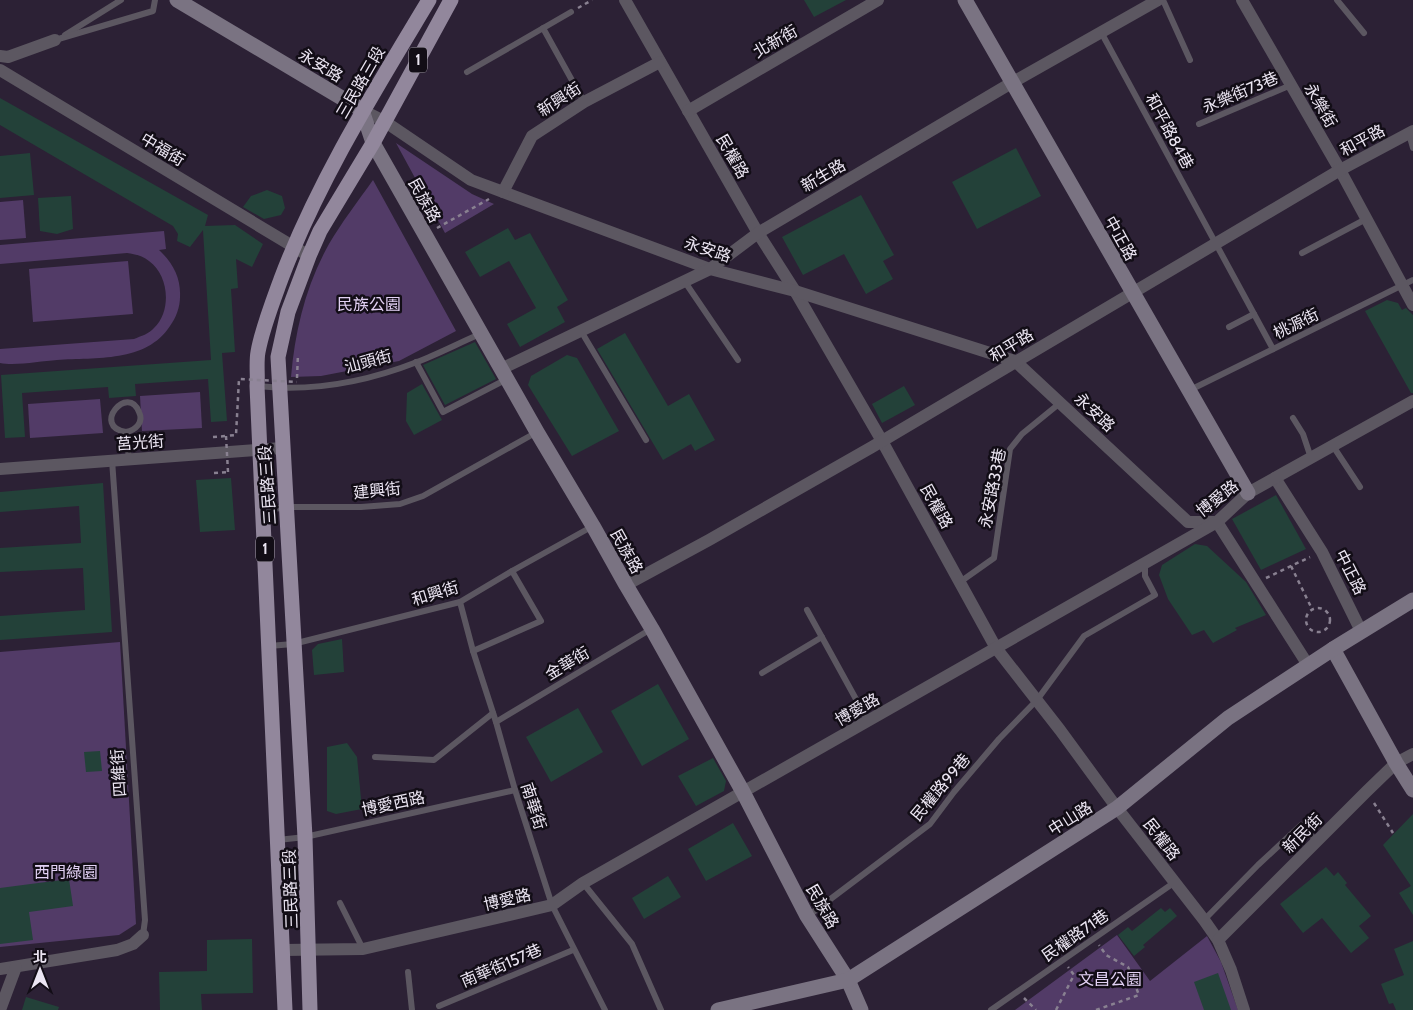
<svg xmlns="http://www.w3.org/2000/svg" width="1413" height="1010" viewBox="0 0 1413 1010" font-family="Cabin,'Noto Sans TC',sans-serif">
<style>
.green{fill:#523b67}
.building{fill:#234139}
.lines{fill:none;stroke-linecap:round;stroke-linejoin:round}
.path{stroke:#898191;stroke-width:2.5;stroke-dasharray:4 4;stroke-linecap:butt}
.lane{stroke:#5c5761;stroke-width:6}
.street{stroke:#5c5761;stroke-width:12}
.secondary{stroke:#7a7382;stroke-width:15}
.primary{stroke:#92879c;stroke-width:15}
.path-bridge{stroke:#898191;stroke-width:2.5;stroke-dasharray:4 4;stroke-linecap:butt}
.labels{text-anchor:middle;stroke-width:5;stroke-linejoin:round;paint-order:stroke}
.shield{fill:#120d16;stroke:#aaa4b0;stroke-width:1}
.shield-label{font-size:15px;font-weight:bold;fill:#ebe5f2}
.street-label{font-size:16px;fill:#ebe5f2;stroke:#120d16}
.park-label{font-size:16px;fill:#e2d1f4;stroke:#120d16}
</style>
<rect width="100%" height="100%" fill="#2c2135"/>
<g class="green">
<polygon points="396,143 472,194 494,204 445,233"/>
<path d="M373,180L456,331L399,361L321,376L291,377C295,330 306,285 329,244C342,222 358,201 373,180Z"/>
<polygon points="23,200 26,238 0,240 0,202"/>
<path d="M164,231L166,249L159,250C173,263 181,278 180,297C180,307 176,318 170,326C146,363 96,357 57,360C41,361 16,366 0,363V349L134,339C141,336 149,334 154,328C172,311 169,275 149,261C143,256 135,254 127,253L0,264V245Z"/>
<polygon points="128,261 133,314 33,322 29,269"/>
<polygon points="200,392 202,428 142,431 140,396"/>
<polygon points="100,399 103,433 30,438 28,404"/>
<polygon points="120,642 136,924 119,935 0,947 0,652"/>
<polygon points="1117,935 1150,981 1207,936 1221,962 1238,1010 1015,1010"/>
</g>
<g class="building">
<polygon points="804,0 846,0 814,17"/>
<polygon points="0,98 208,215 205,226 235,225 263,244 252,267 236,259 238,288 231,289 235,352 222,353 227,421 211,422 208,379 135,384 136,396 109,398 108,387 22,393 25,437 5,438 1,375 211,360 203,230 190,247 177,241 178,234 173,226 0,125"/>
<polygon points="1016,148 1041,196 977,229 952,182"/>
<polygon points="30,153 34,195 0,198 0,156"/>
<polygon points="267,190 282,196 285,208 281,215 264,219 243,207 251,196"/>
<polygon points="861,195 894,255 883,261 893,279 866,294 844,254 803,275 782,237"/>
<polygon points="71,196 73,229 57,234 40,231 38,198"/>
<polygon points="508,228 515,240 530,233 568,300 557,307 565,322 520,347 507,324 536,308 509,261 480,277 465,252"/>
<polygon points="1387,300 1398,303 1402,310 1406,308 1413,315 1413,393 1411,393 1365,311"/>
<polygon points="625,333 668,406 689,394 715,440 695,451 691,444 663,460 597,349"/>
<polygon points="475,342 496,379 445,405 423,365"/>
<polygon points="567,355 577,358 619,431 572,456 528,385 531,376"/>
<polygon points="422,384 442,420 414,435 406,421 407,393"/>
<polygon points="904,386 915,405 882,423 872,404"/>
<polygon points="231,478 235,530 200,532 196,480"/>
<polygon points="103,483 112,632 0,640 0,616 85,610 83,568 0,572 0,548 81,543 79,506 0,512 0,492"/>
<polygon points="1276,495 1306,549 1261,570 1232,519"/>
<polygon points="1195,544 1207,546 1246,582 1266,615 1235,628 1237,630 1213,643 1204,630 1192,635 1168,599 1159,575 1162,565"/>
<polygon points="342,639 344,672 314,675 312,650 318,644"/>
<polygon points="658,684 689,739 642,766 611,711"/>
<polygon points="578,708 603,752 551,782 526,737"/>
<polygon points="347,743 357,757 362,809 336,814 327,811 327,747"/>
<polygon points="100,751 102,771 86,772 84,752"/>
<polygon points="713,758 726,781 724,791 696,806 678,776"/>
<polygon points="1413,814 1413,915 1399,893 1411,886 1383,845"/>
<polygon points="733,823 752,856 706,881 688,849"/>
<polygon points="1326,867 1334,876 1338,872 1347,883 1345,885 1371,916 1359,926 1369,938 1351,953 1322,918 1303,933 1280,904"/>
<polygon points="668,876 681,897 644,919 632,898"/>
<polygon points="69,879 73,906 29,912 33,940 0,944 0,888"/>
<polygon points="1161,908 1165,912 1170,908 1177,916 1143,945 1145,947 1134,956 1118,935 1128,927 1132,931"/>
<polygon points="252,939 253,993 201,994 202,1010 160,1010 159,972 207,971 207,940"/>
<polygon points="1413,941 1413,1010 1396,1010 1393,1003 1389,1004 1381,984 1404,975 1394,949"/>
<polygon points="1218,973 1231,1010 1204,1010 1194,982"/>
<polygon points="26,997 59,1007 58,1010 22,1010"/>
</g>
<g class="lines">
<g class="path">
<polyline points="578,8 592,0"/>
<polyline points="437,228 489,199"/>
<polyline points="297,378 298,354"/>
<polyline points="213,437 226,436"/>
<polyline points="214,473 228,472"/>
<polyline points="1291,566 1312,609"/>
<polyline points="1266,578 1310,557"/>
<circle cx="1318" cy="620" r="12"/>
<polyline points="1374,803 1393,833"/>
<polyline points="1024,998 1036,1010"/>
<polyline points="1056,1010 1074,975 1068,967"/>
<polyline points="1096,1010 1139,995 1128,967 1106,955 1099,945"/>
</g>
<g class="lane">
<polyline points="1163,0 1190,60"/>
<polyline points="1337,0 1364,33"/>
<polyline points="543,28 584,102"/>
<polyline points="1101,32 1273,349"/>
<polyline points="65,35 121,0"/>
<polyline points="55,40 153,11 155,0"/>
<polyline points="467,72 571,12"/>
<polyline points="1199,124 1291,85"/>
<polyline points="1409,134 1413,148"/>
<polyline points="1302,253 1366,219"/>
<polyline points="685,282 738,360"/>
<polyline points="1229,327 1254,314"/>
<polyline points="581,331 646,440"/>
<polyline points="416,362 443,412 507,379"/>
<path d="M257,386C311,392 366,382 417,362C438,354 459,343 480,334"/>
<polyline points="1190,390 1413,280"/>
<polyline points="1293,418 1303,434 1311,458"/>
<path d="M126,432C91,427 128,383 139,412C144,422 136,430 126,432L129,459"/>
<polyline points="1333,446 1360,487"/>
<polyline points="112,460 145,920 143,935"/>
<polyline points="263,511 286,507 361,507 400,504 423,496 537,432"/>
<polyline points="960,582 994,558 1010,449 1022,434 1060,403"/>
<polyline points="460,602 473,651 496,722 515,790 552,905 605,1010"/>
<polyline points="807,610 868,721"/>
<polyline points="269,646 293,644 460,602 512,571 593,526"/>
<polyline points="473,651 541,621 512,571"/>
<polyline points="762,673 822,637"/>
<polyline points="496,722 651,629"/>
<polyline points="375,757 434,760 493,713"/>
<polyline points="278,840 305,837 515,790"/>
<polyline points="583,883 632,944 661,1010"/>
<polyline points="340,903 363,949"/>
<polyline points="808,916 930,824 954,792 999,739 1037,700 1084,636 1155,595 1145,576 1145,564"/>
<polyline points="1204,920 1258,865 1301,825 1317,841"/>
<polyline points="408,972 412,1010"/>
<polyline points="439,1006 573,950"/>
<polyline points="991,1010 1175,882"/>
</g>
<g class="street">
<polyline points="625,0 758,233 795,291 882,441 996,648 1060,730 1117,808 1204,920 1218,940 1231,970 1244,1010"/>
<polyline points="1242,0 1340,170 1413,305"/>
<polyline points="0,56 8,57 55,40"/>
<polyline points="0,70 309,256"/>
<polyline points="362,110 384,121 471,180 710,269 795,291 1015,361 1188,522 1216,522"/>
<polyline points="688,111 878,0"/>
<polyline points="503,192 532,136 584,102 660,62"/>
<polyline points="501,369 710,269 758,233 1013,82 1158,0"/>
<polyline points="0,469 282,448"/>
<polyline points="1275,478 1322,552 1361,631"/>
<polyline points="1217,522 1308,665"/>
<polyline points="626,585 709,540 872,447 1340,170 1413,131"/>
<polyline points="1218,940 1367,791 1396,763 1413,754"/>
<polyline points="283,950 363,949 552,905 583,883 1217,522 1248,493 1413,401"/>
<polyline points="0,969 117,950 133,944 143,935"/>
<polyline points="0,1010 16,967"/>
</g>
<g class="secondary">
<polyline points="177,0 362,110 373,143 537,432 593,526 626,585 652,629 743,792 807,916 848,980 861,1010"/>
<polyline points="965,0 1248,493"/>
<polyline points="1333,649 1396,763 1413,790"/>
<polyline points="718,1010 848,980 1117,808 1228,718 1333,649 1413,600"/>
</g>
<g class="primary">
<path d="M285,1010L257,386C258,375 256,363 258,352C262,329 273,301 281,279C318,181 375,90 429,0"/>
<polyline points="310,1010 305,837 278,357 288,312 309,256 320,231 373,143 451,0"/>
</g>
<polyline class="path-bridge" points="228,472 226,436 236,435 239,379 297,382"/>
</g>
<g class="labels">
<g class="shield">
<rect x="409" y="47.5" width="18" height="25" rx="4"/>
<rect x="256" y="536.5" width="18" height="25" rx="4"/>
</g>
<g class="shield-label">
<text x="418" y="65">1</text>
<text x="265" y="554">1</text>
</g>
<g class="street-label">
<text transform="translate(775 41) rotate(-30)" y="6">北新街</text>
<text transform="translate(321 65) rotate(31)" y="6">永安路</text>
<text transform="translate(360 82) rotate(-60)" y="6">三民路三段</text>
<text transform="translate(1240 92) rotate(-23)" y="6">永樂街73巷</text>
<text transform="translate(559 99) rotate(-33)" y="6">新興街</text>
<text transform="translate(1321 105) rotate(60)" y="6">永樂街</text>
<text transform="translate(1170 131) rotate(62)" y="6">和平路84巷</text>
<text transform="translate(1362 140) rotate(-28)" y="6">和平路</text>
<text transform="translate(163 149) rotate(31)" y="6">中福街</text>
<text transform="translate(733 156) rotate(60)" y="6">民權路</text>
<text transform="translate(823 175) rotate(-30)" y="6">新生路</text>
<text transform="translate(425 200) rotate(61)" y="6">民族路</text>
<text transform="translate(1121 238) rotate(61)" y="6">中正路</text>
<text transform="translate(708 249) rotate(18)" y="6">永安路</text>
<text transform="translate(1296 323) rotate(-26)" y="6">桃源街</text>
<text transform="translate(1011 345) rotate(-31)" y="6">和平路</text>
<text transform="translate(368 361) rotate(-15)" y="6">汕頭街</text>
<text transform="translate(1095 412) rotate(43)" y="6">永安路</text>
<text transform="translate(140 442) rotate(-4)" y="6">莒光街</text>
<text transform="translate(267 485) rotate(-94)" y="6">三民路三段</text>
<text transform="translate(992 488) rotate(-79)" y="6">永安路33巷</text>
<text transform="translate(377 490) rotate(-6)" y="6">建興街</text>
<text transform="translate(1217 498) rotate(-38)" y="6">博愛路</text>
<text transform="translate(937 506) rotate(61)" y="6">民權路</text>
<text transform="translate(627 551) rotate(61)" y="6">民族路</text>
<text transform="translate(1351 572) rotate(63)" y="6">中正路</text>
<text transform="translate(435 593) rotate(-17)" y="6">和興街</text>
<text transform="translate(567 663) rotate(-31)" y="6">金華街</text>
<text transform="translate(857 709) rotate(-30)" y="6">博愛路</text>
<text transform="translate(118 773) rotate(-94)" y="6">四維街</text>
<text transform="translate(940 787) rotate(-50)" y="6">民權路99巷</text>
<text transform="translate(393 803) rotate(-12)" y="6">博愛西路</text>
<text transform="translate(534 806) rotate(72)" y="6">南華街</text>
<text transform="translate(1070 818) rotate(-32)" y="6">中山路</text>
<text transform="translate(1302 833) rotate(-45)" y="6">新民街</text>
<text transform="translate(1162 839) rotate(52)" y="6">民權路</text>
<text transform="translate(290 889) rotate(-92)" y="6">三民路三段</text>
<text transform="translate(507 899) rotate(-13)" y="6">博愛路</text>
<text transform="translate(823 906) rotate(60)" y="6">民族路</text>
<text transform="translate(1075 935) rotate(-35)" y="6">民權路71巷</text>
<text transform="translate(501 965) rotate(-23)" y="6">南華街157巷</text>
</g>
<g class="park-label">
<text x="369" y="310">民族公園</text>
<text x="66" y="878">西門綠園</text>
<text x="1110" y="985">文昌公園</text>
</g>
</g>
<g transform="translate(40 970)" stroke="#120d16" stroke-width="4" paint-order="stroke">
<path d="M0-4L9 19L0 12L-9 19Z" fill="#ebe5f2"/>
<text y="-8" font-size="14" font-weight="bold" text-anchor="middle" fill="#ebe5f2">北</text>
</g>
</svg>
